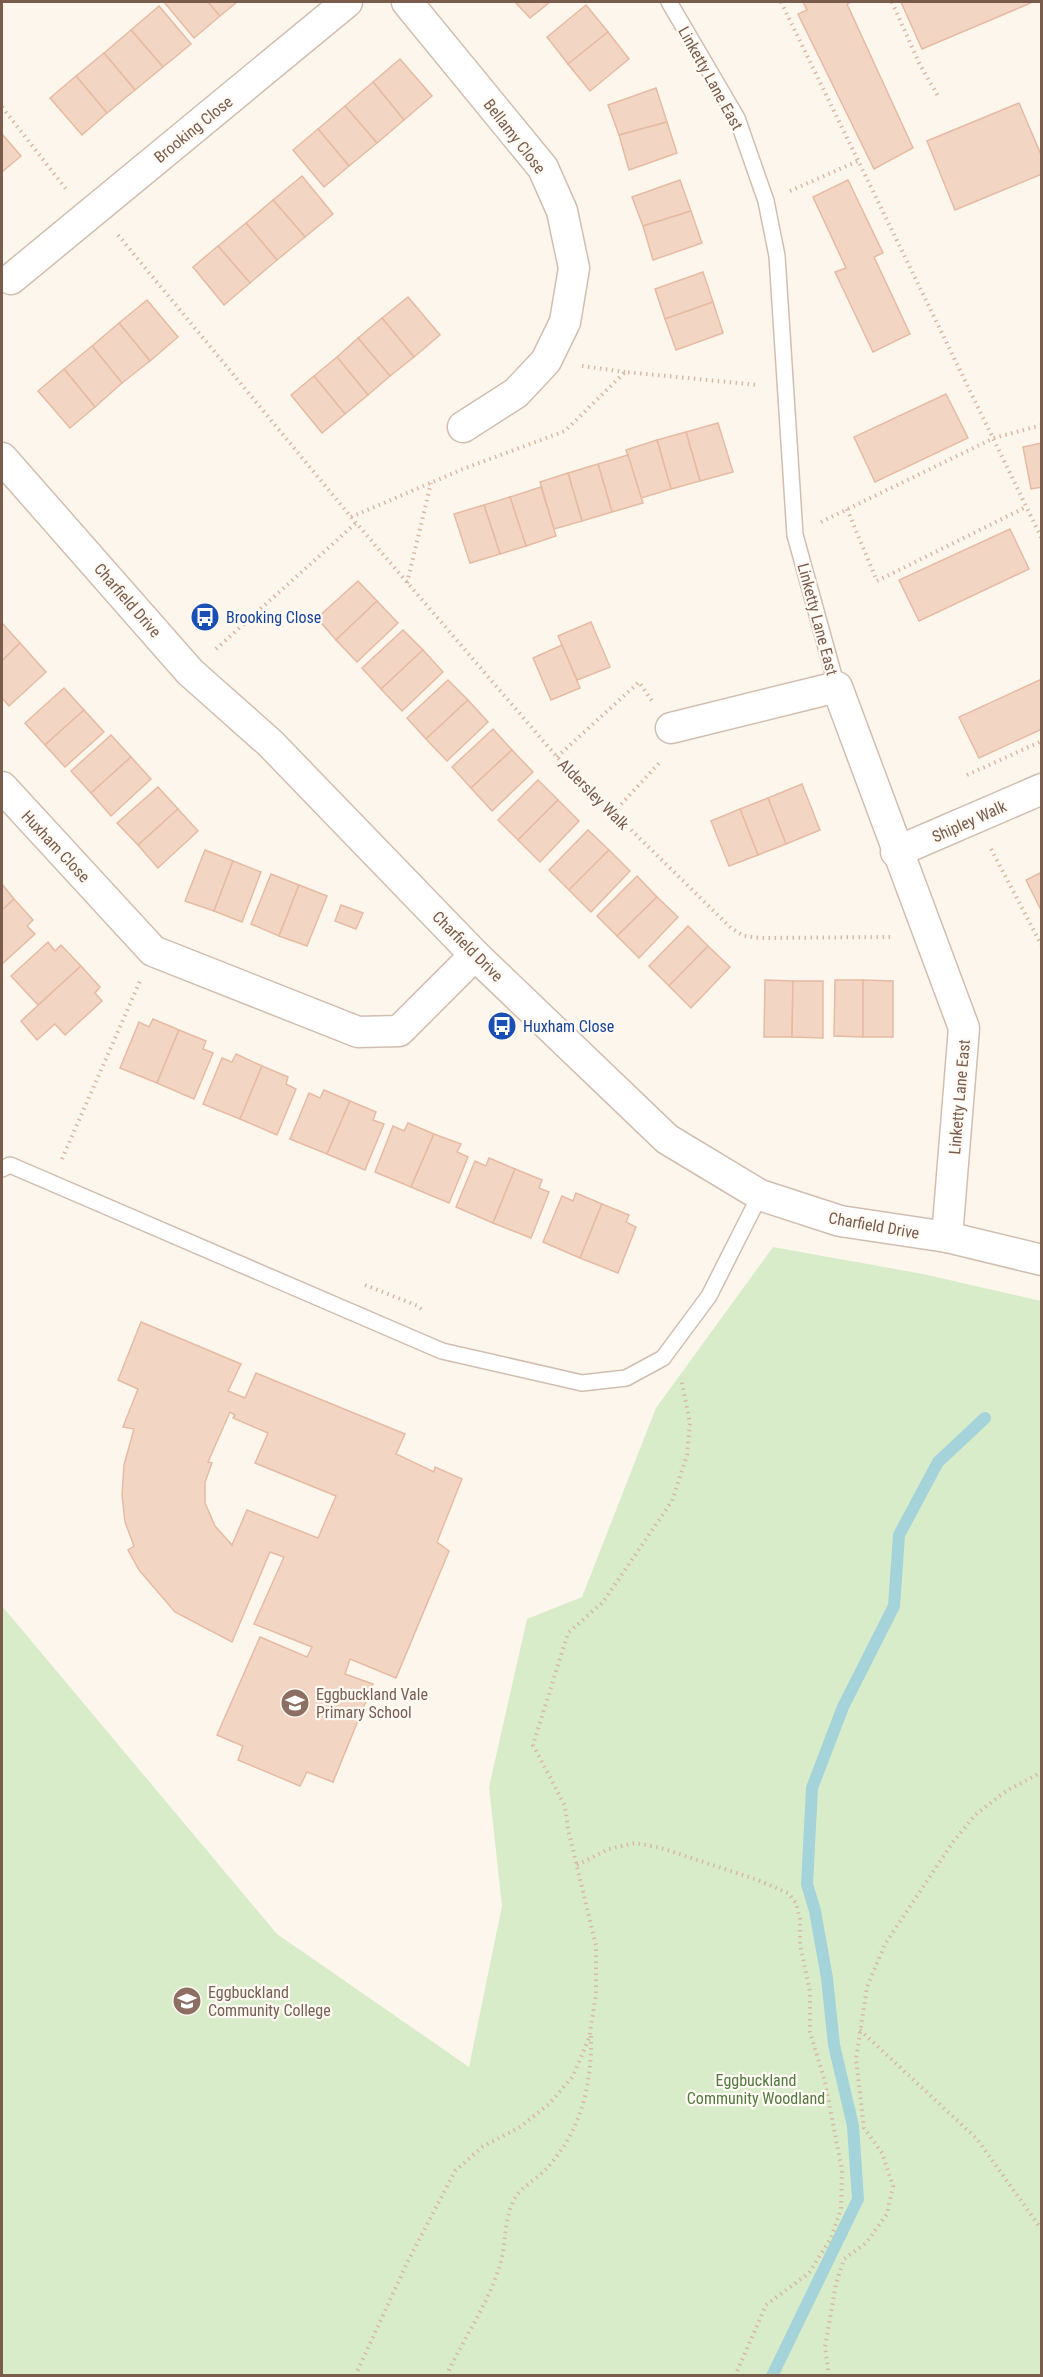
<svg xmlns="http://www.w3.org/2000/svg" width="1043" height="2377" viewBox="0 0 1043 2377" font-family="'Roboto Condensed',sans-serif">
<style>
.green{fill:#d8ecc9}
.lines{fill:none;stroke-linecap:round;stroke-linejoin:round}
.stream{stroke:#a5d3da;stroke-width:12}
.building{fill:#f3d5c3;stroke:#e6bba3;stroke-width:1.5;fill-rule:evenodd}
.service-casing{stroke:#d1beb0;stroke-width:18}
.minor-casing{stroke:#d1beb0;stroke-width:33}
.path{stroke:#d9b8a5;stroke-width:4;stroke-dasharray:1.5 4.5;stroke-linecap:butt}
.service{stroke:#fff;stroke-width:15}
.minor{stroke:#fff;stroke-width:30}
.labels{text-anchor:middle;stroke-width:4.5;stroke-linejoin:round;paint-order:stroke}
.street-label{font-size:16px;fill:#7a5c4d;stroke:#fffaf3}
.transit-label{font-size:16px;fill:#164399;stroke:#fffaf3;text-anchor:start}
.education-label{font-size:16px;fill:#785e54;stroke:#fffaf3;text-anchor:start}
.park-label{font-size:16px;fill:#537a41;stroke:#fffaf3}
</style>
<rect width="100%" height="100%" fill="#fdf6ec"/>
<polygon class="green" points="773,1247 923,1274 1041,1301 1041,2375 2,2375 2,1606 277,1934 469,2067 502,1906 489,1787 527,1619 582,1597 656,1408"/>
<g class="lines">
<polyline class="stream" points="772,2376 858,2199 853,2126 834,2045 827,1978 815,1911 807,1884 812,1788 843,1707 894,1606 899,1535 938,1462 985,1418"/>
</g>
<g class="building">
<polygon points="164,2 208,2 220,16 194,38"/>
<polygon points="208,2 237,2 220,16"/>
<polygon points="515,2 550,2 530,18"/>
<polygon points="803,2 851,2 847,4 913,148 874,169 798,14 807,10"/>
<polygon points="901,2 1033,2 922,49"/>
<polygon points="586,5 608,32 568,64 547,37"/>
<polygon points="159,6 191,44 163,67 131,30"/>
<polygon points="131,30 163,67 135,90 104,53"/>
<polygon points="608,32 629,59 590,91 568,64"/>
<polygon points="104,53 135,90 107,113 76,76"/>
<polygon points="400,59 432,96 404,120 373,82"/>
<polygon points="76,76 107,113 82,135 50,98"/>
<polygon points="373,82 404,120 377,143 345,106"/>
<polygon points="656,88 667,122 619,135 608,105"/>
<polygon points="1019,103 1042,157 1042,174 955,210 927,141"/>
<polygon points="345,106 377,143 349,166 318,129"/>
<polygon points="667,122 677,153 629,170 619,135"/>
<polygon points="318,129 349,166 324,187 293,150"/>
<polygon points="2,134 21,156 2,172"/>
<polygon points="302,176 333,214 305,237 273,200"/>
<polygon points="680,180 691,211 643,226 632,197"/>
<polygon points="848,180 883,253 874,257 910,334 873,352 835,272 846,268 813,197"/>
<polygon points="273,200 305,237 277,260 246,223"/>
<polygon points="691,211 702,243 653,260 643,226"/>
<polygon points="246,223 277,260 250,283 218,246"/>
<polygon points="218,246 250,283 224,305 193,267"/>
<polygon points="703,272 713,302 665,319 655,289"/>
<polygon points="408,297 440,335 414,357 382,318"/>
<polygon points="147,300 178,337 150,361 119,323"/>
<polygon points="713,302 723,333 676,350 665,319"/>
<polygon points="382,318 414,357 390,376 358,338"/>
<polygon points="119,323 150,361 122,383 92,346"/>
<polygon points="358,338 390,376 368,395 337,357"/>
<polygon points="92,346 122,383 95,407 64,369"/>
<polygon points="337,357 368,395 345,414 314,376"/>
<polygon points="64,369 95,407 70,428 38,391"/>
<polygon points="314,376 345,414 322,433 291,395"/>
<polygon points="946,394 968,438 875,482 854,437"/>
<polygon points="718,423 733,472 700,481 686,432"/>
<polygon points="686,432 700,481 671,489 657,440"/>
<polygon points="657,440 671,489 641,498 626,450"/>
<polygon points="1042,443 1042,487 1031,489 1023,447"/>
<polygon points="628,455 643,503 612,512 598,464"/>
<polygon points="598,464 612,512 582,521 568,473"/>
<polygon points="568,473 582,521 554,529 540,482"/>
<polygon points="541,487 556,536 526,546 510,497"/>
<polygon points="510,497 526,546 500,554 484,505"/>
<polygon points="484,505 500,554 470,563 454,514"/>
<polygon points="1010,529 1029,569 919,621 899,580"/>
<polygon points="358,581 377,601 336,640 317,618"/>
<polygon points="377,601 398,623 357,662 336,640"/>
<polygon points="591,622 610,667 577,680 558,636"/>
<polygon points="2,623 20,643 2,661"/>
<polygon points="403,630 423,650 381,689 362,668"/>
<polygon points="20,643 46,672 9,706 2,698 2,661"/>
<polygon points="562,645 580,688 551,700 533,658"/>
<polygon points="423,650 443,672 402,711 381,689"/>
<polygon points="1042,679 1042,729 979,758 959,717"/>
<polygon points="448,680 468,700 426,739 407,718"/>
<polygon points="64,688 84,710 45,745 25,723"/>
<polygon points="468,700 488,722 447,761 426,739"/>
<polygon points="84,710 104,732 65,767 45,745"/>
<polygon points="493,729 512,750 471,788 452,767"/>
<polygon points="111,735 131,757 91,793 71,771"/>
<polygon points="512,750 533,772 492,811 471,788"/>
<polygon points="131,757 151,779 111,816 91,793"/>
<polygon points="538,780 558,800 518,840 498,820"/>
<polygon points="802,784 820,830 786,844 768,798"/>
<polygon points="158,787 178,809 138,845 117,823"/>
<polygon points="768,798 786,844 758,855 740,809"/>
<polygon points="558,800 579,821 540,862 518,840"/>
<polygon points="178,809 198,831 158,868 138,845"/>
<polygon points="740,809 758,855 729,866 711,821"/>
<polygon points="588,830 609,850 569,890 549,870"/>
<polygon points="205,850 233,861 214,911 185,901"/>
<polygon points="609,850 630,871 591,912 569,890"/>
<polygon points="233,861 261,872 242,922 214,911"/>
<polygon points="1042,872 1042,912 1026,880"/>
<polygon points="271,874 299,885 279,936 251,924"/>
<polygon points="637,876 657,897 617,936 597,916"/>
<polygon points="2,884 14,899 2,910"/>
<polygon points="299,885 327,896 307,946 279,936"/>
<polygon points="657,897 678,917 639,958 617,936"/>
<polygon points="14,899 33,920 27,926 35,934 2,964 2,910"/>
<polygon points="341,905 363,913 356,929 335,921"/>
<polygon points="688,926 708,946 669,986 649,966"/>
<polygon points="48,942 55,951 61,945 81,966 38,1005 11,976"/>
<polygon points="708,946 730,967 691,1008 669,986"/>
<polygon points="81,966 100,987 95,993 102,1001 65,1035 55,1024 37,1040 21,1021"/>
<polygon points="765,980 793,981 792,1037 764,1037"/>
<polygon points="835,980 863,980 863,1037 834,1036"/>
<polygon points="863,980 893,981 893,1037 863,1037"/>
<polygon points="793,981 823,981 823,1038 792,1037"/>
<polygon points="153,1019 179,1030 157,1083 120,1068 139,1022 149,1027"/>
<polygon points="179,1030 206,1041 203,1049 213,1053 194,1099 157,1083"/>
<polygon points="236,1054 262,1066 240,1119 203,1104 222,1058 232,1062"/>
<polygon points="262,1066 288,1077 286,1084 296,1089 277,1135 240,1119"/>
<polygon points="324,1090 350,1101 327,1154 290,1139 309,1093 320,1098"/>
<polygon points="350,1101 376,1112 373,1120 384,1124 365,1170 327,1154"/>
<polygon points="408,1123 434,1134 411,1187 375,1172 393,1126 404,1131"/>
<polygon points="434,1134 461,1144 457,1152 468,1157 449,1203 411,1187"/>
<polygon points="489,1158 515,1169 493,1223 456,1207 475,1161 486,1166"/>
<polygon points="515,1169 542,1180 539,1188 549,1192 531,1238 493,1223"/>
<polygon points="576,1193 602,1204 580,1258 543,1242 562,1196 573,1201"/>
<polygon points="602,1204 629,1215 626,1222 636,1227 618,1273 580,1258"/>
<path d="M141,1322L241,1364L228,1391L245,1398L256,1373L405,1434L396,1454L434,1472L435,1467L462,1479L437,1542L449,1551L396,1678L350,1659L345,1674L373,1684L333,1782L307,1772L300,1786L238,1760L243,1746L217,1735L260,1637L307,1657L312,1647L254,1624L284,1557L270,1552L232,1642L175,1612L139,1570L128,1550L134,1546L125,1522L122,1495L124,1465L134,1429L123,1427L138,1389L118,1380ZM230,1412L235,1415L233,1418L268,1433L255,1463L336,1496L318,1538L247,1510L232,1545L215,1526L205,1503V1482L212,1463L208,1462Z"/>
</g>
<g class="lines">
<g class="service-casing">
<g id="service">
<polyline points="669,2 737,118 766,201 777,256 795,535 837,687"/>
<polyline points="2,1169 10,1165 442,1351 582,1383 626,1378 663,1358 709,1296 760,1195"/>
</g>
</g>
<g class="minor-casing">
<g id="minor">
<polyline points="407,2 543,168 562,211 574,268 565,322 546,361 516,393 463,427"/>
<polyline points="11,279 347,2"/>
<polyline points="2,458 190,672 270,743 475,955 667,1139 760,1195 840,1221 947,1237 1042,1260"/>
<polyline points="671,728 837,687 964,1028 947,1237"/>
<polyline points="2,787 153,951 358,1032 399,1031 475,955"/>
<polyline points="896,852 1042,789"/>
</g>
</g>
<g class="path">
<polyline points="781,2 1042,539"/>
<polyline points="892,2 919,63 938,96"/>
<polyline points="2,107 66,189"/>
<polyline points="790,191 858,161"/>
<polyline points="118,235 351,517 557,757 731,928 744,936 760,938 893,937"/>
<polyline points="582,366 625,372"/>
<polyline points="847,509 877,581 1026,507"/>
<polyline points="351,517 463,469 565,431 625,372 759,385"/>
<polyline points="821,522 994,438 1042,425"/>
<polyline points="407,583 431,483"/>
<polyline points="216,649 356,523"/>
<polyline points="557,757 639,682 652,701"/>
<polyline points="967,775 1042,741"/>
<polyline points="613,813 661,761"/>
<polyline points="991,849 1042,946"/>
<polyline points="62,1159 140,981"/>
<polyline points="365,1285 418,1306 423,1311"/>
<polyline points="577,1865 609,1849 635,1843 661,1848 755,1879 788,1893 796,1903 800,1919 800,1944 810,1992 810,2032 825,2082 842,2170 841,2209 831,2238 809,2273 766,2305 735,2376"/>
<polyline points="860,2030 977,2139 1042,2230"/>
<polyline points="355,2376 407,2263 455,2171 482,2147 520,2127 549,2104 573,2076 589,2038 596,1995 596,1946 568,1829 565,1806 533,1745 568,1633 603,1602 672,1501 687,1455 690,1423 681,1378"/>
<path d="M446,2376C464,2338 488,2304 500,2265C507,2243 503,2219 515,2198C522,2186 539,2178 548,2167C581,2130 592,2085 591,2036"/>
<polyline points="829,2376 825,2347 836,2284 844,2259 866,2243 887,2214 893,2186 882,2153 864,2128 856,2059 867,1987 885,1944 953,1842 975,1815 1006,1791 1042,1772"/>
</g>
<use href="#service" class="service"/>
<use href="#minor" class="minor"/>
</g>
<defs>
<g id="bus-disc" transform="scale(1.5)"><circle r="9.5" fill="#1a4fb4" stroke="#fffaf3"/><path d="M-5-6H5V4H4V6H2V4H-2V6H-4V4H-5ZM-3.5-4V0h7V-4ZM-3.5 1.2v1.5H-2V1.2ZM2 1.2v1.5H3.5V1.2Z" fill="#fff"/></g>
<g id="school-disc" transform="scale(1.5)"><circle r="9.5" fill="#8d6e63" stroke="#fffaf3"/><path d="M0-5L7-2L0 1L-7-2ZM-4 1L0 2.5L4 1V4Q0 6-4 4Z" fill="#fff"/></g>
</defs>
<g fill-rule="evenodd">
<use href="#bus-disc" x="205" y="617"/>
<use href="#bus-disc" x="502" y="1026"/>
<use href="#school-disc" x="295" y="1703"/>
<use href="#school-disc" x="187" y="2001"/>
</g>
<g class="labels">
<g class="street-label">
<text transform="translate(711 78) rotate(61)" y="6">Linketty Lane East</text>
<text transform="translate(193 129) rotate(-39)" y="6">Brooking Close</text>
<text transform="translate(515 136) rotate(52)" y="6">Bellamy Close</text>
<text transform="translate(128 600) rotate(49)" y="6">Charfield Drive</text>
<text transform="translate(818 619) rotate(75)" y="6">Linketty Lane East</text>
<text transform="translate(594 794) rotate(45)" y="6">Aldersley Walk</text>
<text transform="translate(969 821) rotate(-24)" y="6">Shipley Walk</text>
<text transform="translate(56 846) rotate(47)" y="6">Huxham Close</text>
<text transform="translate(468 946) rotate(45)" y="6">Charfield Drive</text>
<text transform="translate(959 1097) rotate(-85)" y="6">Linketty Lane East</text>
<text transform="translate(874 1225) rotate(10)" y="6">Charfield Drive</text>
</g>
<g class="transit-label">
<text x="226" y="623">Brooking Close</text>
<text x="523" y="1032">Huxham Close</text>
</g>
<g class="education-label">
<text x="316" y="1700">Eggbuckland Vale<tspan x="316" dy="18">Primary School</tspan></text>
<text x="208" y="1998">Eggbuckland<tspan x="208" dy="18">Community College</tspan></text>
</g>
<g class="park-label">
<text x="756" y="2086">Eggbuckland<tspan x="756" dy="18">Community Woodland</tspan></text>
</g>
</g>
<rect width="1043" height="2377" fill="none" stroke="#7a5c4d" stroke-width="6"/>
</svg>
